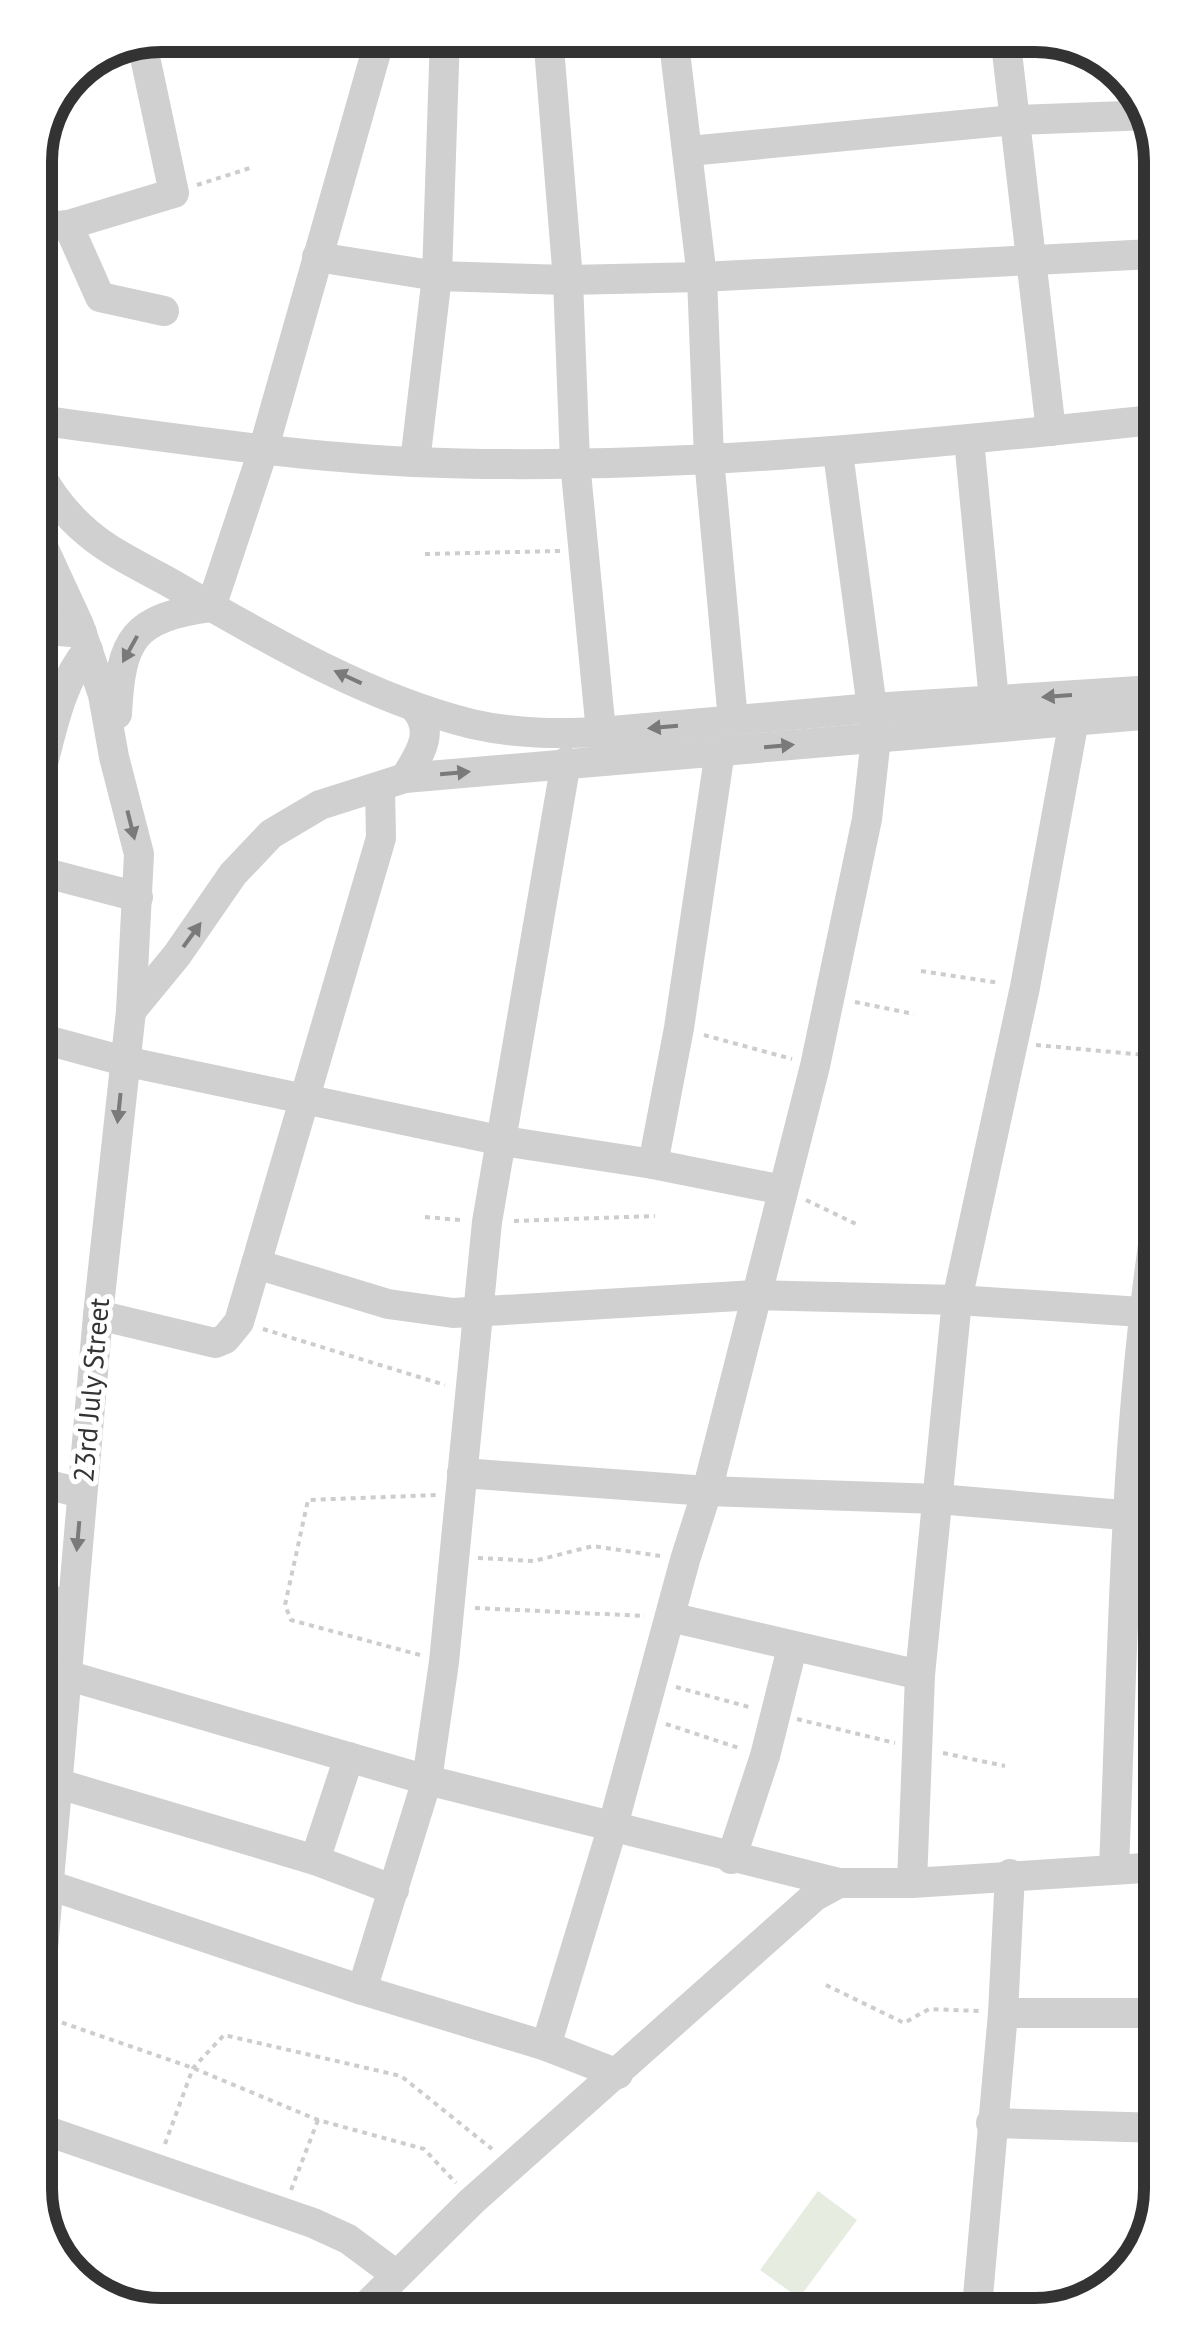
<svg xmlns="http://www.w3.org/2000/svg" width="1196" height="2351" viewBox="0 0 1196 2351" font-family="'PT Sans',sans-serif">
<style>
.grass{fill:#e6ecdf}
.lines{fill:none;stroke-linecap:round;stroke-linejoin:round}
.path{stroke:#cdcdcd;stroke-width:4;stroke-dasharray:5 5;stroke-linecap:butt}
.minor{stroke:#d0d0d0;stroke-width:30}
.oneway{fill:#7a7a7a}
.labels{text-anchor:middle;stroke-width:10;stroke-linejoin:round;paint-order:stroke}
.street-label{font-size:28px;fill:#333;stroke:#fff}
.rim{fill:none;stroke:#333;stroke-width:12}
</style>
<rect width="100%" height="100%" fill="#fff"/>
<polygon class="grass" points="818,2191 857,2220 799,2298 760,2270"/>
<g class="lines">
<g class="path">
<polyline points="197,185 250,168"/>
<polyline points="425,554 560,551"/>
<polyline points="921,971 1000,983"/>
<polyline points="855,1002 914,1014"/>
<polyline points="704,1035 792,1059"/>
<polyline points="1036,1045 1156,1056"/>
<polyline points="806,1200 856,1224"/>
<polyline points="425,1217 460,1220"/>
<polyline points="514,1221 655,1216"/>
<polyline points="263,1329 445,1385"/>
<polyline points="478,1558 534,1561 593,1546 660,1556"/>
<polyline points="475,1608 645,1616"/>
<polyline points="420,1655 291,1620 285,1605 308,1500 436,1495"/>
<polyline points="676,1687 749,1707"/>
<polyline points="797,1719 895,1743"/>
<polyline points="666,1724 742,1749"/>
<polyline points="943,1753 1005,1766"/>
<polyline points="826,1985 904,2023 929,2009 979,2011"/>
<polyline points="43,2016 193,2068 318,2120 424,2149 456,2183"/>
<polyline points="165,2144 193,2068 224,2035 401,2076 492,2149"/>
<polyline points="291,2190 318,2120"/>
</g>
<g class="minor">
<polyline points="548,35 568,280 575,462 601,732"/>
<polyline points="673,35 702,277 709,458 733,720"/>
<polyline points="1005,35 1051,431"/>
<polyline points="689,151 1014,120 1152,115"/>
<polyline points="68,225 100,297 164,311"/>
<polyline points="36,228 68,225 174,193 142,43"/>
<polyline points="317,257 437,276 568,280 702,277 1152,254"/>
<path d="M36,420C162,436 286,456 413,462C660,472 907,446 1153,420"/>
<polyline points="969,440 994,700"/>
<polyline points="415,462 437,276 445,35"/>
<path d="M37,469C50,494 67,516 89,534C114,555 146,569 174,585C267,639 367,698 472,724C515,734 558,734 601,732L872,708L1154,690"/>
<polyline points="37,534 79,625 103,695 114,757 139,854 131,1011 98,1315 43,1949"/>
<polyline points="37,629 82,633"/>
<path d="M117,714C121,638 133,618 211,607L263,451L381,35"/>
<path d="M405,778C419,755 436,732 415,708"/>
<path d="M38,781C51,738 58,685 88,650"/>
<polyline points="38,871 138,897"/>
<polyline points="131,1011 177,955 233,874 271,834 320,805 405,778 1154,714"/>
<polyline points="39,1038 124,1061 503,1141 653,1164 783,1190"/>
<polyline points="653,1164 679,1028 720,751"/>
<polyline points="256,1264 388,1304 453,1313 755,1295 957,1300 1157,1313"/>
<polyline points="98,1315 215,1343 225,1339 239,1322 381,838 380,788"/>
<polyline points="462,1473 707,1491 938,1499 1158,1518"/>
<polyline points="41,1483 81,1493"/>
<polyline points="42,1599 72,1604"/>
<polyline points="670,1617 920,1675"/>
<polyline points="66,1675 427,1780 839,1883"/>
<polyline points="56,1783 315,1860 394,1890"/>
<polyline points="731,1859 765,1756 792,1648"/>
<polyline points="315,1860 349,1757"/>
<path d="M1114,1868C1123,1652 1124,1433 1157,1218"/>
<polyline points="912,1883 920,1675 957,1300 1025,987 1074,720"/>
<polyline points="49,1885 362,1990 546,2046 618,2074"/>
<polyline points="362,1990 427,1780 444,1662 487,1222 566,762"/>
<polyline points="1003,2013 1160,2013"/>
<polyline points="546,2046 612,1829 685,1560 707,1491 815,1066 867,819 876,738 838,453"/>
<polyline points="991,2123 1161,2128"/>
<polyline points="44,2130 313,2223 348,2239 395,2274"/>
<polyline points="44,2221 63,2262"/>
<polyline points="977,2308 1003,2013 1010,1874"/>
<polyline points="358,2314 472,2201 815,1896 839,1883 912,1883 1160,1867"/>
</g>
</g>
<defs><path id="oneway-solid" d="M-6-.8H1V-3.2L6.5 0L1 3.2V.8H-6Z" transform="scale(2.5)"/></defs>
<g class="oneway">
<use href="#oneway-solid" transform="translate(130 649) rotate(119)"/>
<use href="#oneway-solid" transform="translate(348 677) rotate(-155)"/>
<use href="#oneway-solid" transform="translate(1057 696) rotate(176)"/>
<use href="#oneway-solid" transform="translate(663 727) rotate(175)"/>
<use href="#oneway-solid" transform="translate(779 746) rotate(-5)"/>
<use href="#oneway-solid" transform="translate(455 773) rotate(-5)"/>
<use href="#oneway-solid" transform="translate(131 825) rotate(76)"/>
<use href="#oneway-solid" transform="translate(192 935) rotate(-54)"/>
<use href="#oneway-solid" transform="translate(119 1108) rotate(96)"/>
<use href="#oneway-solid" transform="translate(78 1536) rotate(95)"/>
</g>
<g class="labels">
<g class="street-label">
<text transform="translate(91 1390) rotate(-85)" y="10">23rd July Street</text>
</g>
</g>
<path d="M0 0H1196V2351H0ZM161 52H1035A109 109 0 0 1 1144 161V2189A109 109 0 0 1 1035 2298H161A109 109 0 0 1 52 2189V161A109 109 0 0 1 161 52Z" fill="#fff" fill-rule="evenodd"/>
<path class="rim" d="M161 52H1035A109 109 0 0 1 1144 161V2189A109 109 0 0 1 1035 2298H161A109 109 0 0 1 52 2189V161A109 109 0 0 1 161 52Z"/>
</svg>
